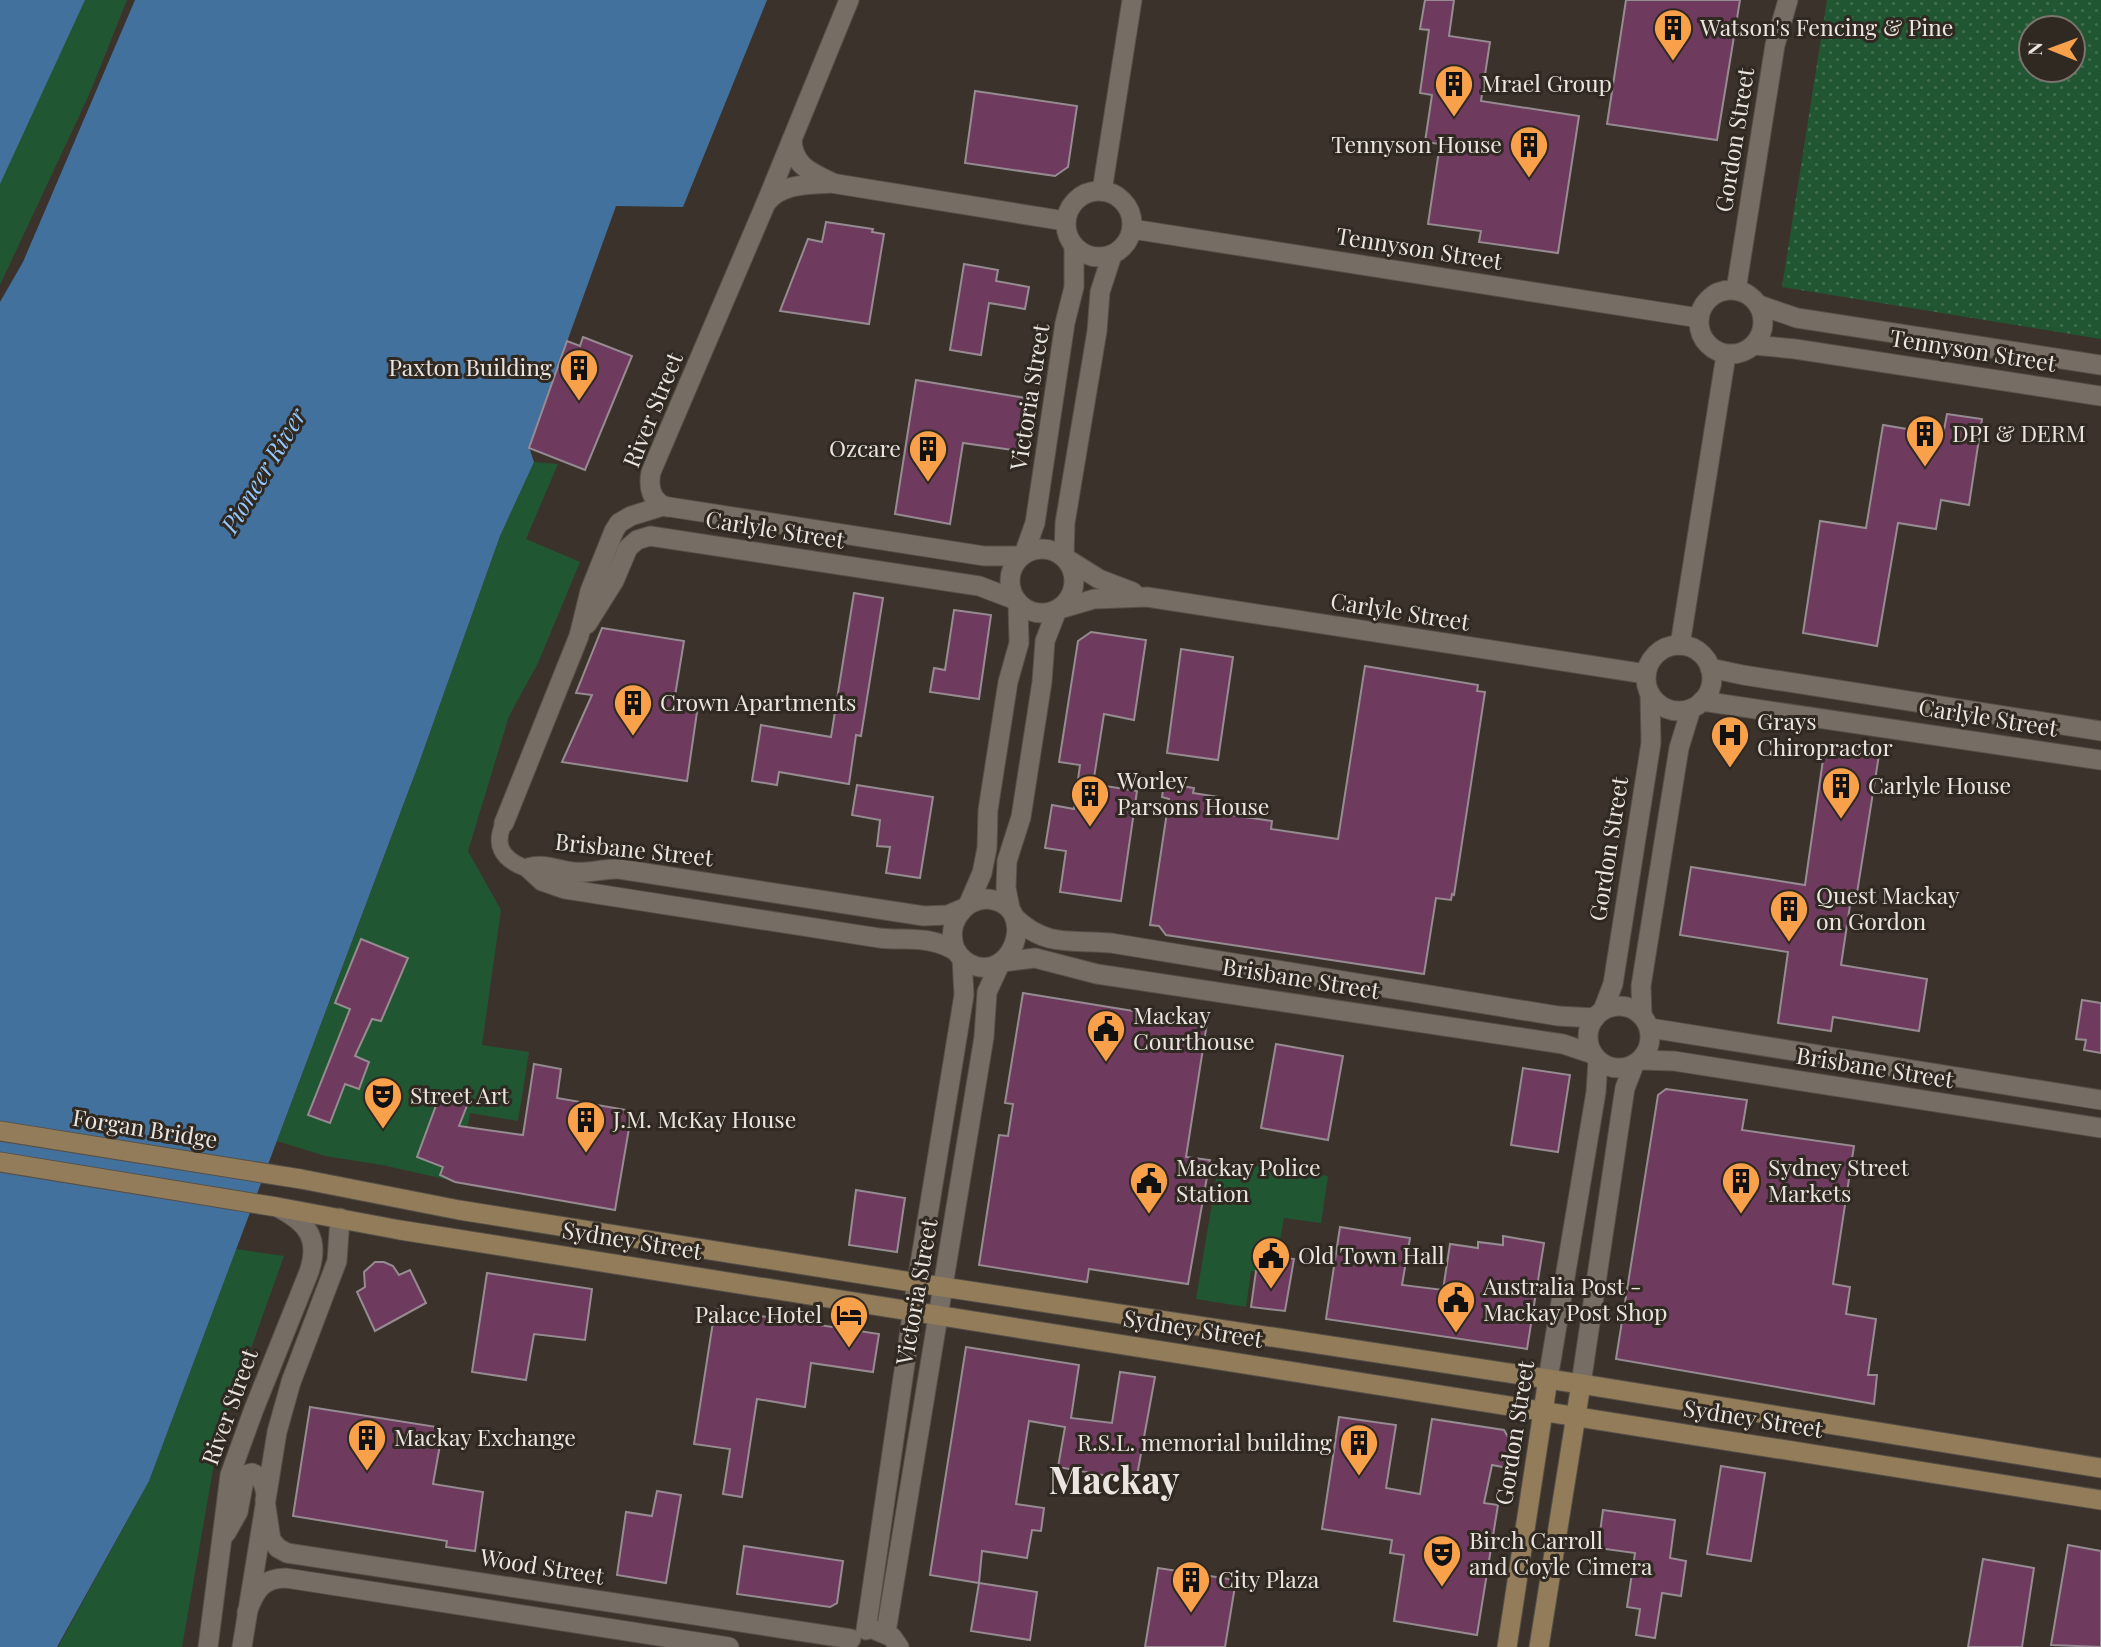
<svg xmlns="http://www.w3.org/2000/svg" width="2101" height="1647" viewBox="0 0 2101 1647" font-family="'Playfair Display',serif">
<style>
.grass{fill:url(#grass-dots);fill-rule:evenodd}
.green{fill:#215633}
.water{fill:#43719e}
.building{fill:#6e3b5f;stroke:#978b92;stroke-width:2}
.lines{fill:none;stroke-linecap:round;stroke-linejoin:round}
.minor-casing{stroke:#565048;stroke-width:18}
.tertiary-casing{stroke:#565048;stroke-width:21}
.secondary-casing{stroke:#565048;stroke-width:21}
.minor{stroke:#766e64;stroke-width:16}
.tertiary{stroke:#766e64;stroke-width:19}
.secondary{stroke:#927c5a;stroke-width:19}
.labels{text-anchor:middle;stroke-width:6;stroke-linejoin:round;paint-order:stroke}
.poi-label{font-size:23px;fill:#eae5e0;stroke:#302921;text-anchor:start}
.street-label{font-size:23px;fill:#eae5e0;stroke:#302921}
.water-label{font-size:24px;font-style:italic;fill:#94c8fd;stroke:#302921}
.town-label{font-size:37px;font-weight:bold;fill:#eae5e0;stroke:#302921}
</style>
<defs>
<pattern id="grass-dots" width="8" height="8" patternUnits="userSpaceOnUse" patternTransform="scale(1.75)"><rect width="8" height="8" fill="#215633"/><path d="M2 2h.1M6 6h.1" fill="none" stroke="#416e50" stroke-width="1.8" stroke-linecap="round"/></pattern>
</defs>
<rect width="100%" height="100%" fill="#3b332b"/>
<path class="grass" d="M1827,0H2101V339L1782,287ZM2031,28H2073V70H2031Z"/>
<g class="green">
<polygon points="0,0 127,0 89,95 0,285"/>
<polygon points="534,462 558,464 526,539 580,562 538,663 509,716 468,851 501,910 482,1045 529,1052 518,1121 470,1113 458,1182 382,1165 325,1156 277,1141 419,763 500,536"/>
<polygon points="1219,1161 1328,1176 1321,1223 1284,1218 1277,1257 1265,1255 1262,1272 1251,1271 1246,1307 1196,1299"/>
<polygon points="236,1249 284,1256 218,1441 182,1647 58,1647 149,1481"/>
</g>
<g class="water">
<polygon points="0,0 85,0 0,184"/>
<polygon points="135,0 767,0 683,207 616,206 529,447 534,462 500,536 419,763 149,1481 57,1647 0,1647 0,302 23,262"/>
</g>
<g class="building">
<polygon points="1425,0 1454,0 1449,36 1490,42 1481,101 1579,116 1558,253 1479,242 1481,231 1428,224 1440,144 1425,142 1432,95 1420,93 1429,30 1420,29"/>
<polygon points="1626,0 1740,0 1717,140 1607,124"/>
<polygon points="975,91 1077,106 1068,167 1055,176 965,163"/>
<polygon points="826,222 873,229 872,232 884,234 869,324 780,311 808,239 822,242"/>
<polygon points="964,264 998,270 996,281 1029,287 1025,309 989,303 981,355 950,350"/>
<polygon points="583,337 632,356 585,470 529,448 567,341 580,346"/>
<polygon points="916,380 1026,398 1019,451 963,443 950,524 895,514"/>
<polygon points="1947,414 1982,419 1969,505 1941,500 1936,529 1898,523 1877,646 1803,633 1820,521 1866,528 1883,425 1943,435"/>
<polygon points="854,593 883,598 861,736 856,735 849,784 779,772 777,785 752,781 761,725 831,737"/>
<polygon points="954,610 991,615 979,699 930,692 934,668 945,670"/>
<polygon points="602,628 684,641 673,708 697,712 687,781 562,762 592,695 576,693"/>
<polygon points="1091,632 1146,640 1134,720 1104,714 1093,784 1137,791 1121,901 1060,892 1066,851 1045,848 1052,805 1074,809 1080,765 1059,762 1078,641"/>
<polygon points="1181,649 1233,657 1218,760 1167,753"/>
<polygon points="1365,666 1478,685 1477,691 1485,692 1454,895 1452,894 1451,900 1436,898 1424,974 1166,935 1159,926 1150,925 1169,799 1162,797 1164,783 1194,788 1193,793 1219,797 1217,813 1272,821 1271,829 1338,839"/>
<polygon points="1825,746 1879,755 1857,893 1852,892 1841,965 1927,979 1919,1031 1833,1017 1831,1031 1778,1023 1788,952 1680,935 1691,867 1805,885"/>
<polygon points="857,785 933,797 920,878 886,873 890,847 877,846 880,820 852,815"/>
<polygon points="361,939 408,958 381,1021 372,1019 355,1056 369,1062 359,1089 345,1084 330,1123 308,1115 350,1009 335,1003"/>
<polygon points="1023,993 1207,1023 1186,1157 1210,1160 1188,1284 1089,1269 1087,1282 979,1265 999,1135 1008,1136 1013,1104 1005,1103"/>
<polygon points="2082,1000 2101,1003 2101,1053 2084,1050 2086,1040 2076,1039"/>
<polygon points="1276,1044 1343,1056 1328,1140 1261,1128"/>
<polygon points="534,1064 561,1069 557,1098 632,1111 615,1210 455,1182 440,1175 443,1167 417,1157 441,1092 468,1103 459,1126 523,1135"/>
<polygon points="1523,1068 1570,1075 1558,1152 1511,1145"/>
<polygon points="1666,1089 1747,1100 1742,1130 1854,1146 1833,1284 1850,1287 1846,1314 1876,1319 1868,1375 1877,1375 1874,1404 1616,1359 1658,1095"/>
<polygon points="856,1190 905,1198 897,1252 849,1245"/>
<polygon points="1340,1227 1410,1238 1402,1285 1443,1290 1450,1244 1478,1248 1478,1242 1503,1245 1503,1236 1544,1243 1527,1349 1326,1319"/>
<polygon points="1265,1255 1294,1259 1285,1311 1251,1307 1256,1271 1262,1272"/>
<polygon points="375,1262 384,1262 393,1266 399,1275 410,1270 426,1303 375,1331 357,1292 365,1287 364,1272"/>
<polygon points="487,1273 592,1289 585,1340 534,1334 526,1380 472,1372"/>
<polygon points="715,1309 879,1334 873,1372 811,1363 805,1407 757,1399 742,1497 723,1494 730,1449 694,1444"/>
<polygon points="966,1347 1079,1365 1071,1418 1112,1423 1120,1372 1155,1377 1136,1481 1058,1467 1065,1427 1029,1421 1016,1504 1044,1508 1041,1531 1032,1530 1027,1558 982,1551 979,1583 930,1575"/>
<polygon points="310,1407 443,1428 433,1484 483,1492 475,1551 446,1547 447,1541 293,1516"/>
<polygon points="1339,1417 1396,1425 1386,1488 1420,1494 1432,1419 1504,1430 1512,1444 1508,1468 1492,1465 1484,1503 1498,1505 1477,1635 1394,1621 1404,1555 1390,1553 1392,1540 1322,1529"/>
<polygon points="1721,1466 1765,1473 1751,1561 1707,1554"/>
<polygon points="657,1491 681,1495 666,1583 617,1575 626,1512 652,1516"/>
<polygon points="1603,1510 1675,1520 1670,1558 1686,1561 1681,1596 1662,1593 1655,1638 1636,1635 1640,1609 1627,1607 1635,1553 1598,1548"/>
<polygon points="2068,1545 2101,1551 2101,1647 2051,1645"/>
<polygon points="744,1546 843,1561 837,1603 830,1607 737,1594"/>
<polygon points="1983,1559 2034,1568 2022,1647 1968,1647"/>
<polygon points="1158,1568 1236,1580 1225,1647 1145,1647"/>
<polygon points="979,1583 1037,1592 1030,1640 971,1631"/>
</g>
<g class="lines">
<g class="minor-casing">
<path id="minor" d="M504,823C494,844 501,858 523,867"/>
</g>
<g class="tertiary-casing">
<g id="tertiary">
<path d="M792,140C793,165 810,172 831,182"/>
<circle cx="1099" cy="224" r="33"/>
<polyline points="1102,191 1132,0"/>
<path d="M767,202C782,183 809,185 831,183L1065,221"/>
<polyline points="1132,229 1699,318"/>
<circle cx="1731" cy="322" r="32"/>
<polyline points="1736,290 1775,45 1788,0"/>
<polyline points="1759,305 1797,318 2101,365"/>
<polyline points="1754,345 1795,349 2101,396"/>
<path d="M667,507C651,502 648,487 651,472L766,203L849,0"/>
<circle cx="1042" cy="581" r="32"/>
<polyline points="1024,554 1035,523 1065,323 1074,287 1074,247"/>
<polyline points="1064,557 1065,523 1097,331 1100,292 1112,255"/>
<polyline points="1067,559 1099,579 1133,592"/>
<polyline points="1060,609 1094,599 1147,597 1646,674"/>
<polyline points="587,624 614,581 628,548 637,540 650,536 979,586 1016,600"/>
<polyline points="1680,645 1726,355"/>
<circle cx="1679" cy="678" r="33"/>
<polyline points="1710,668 1743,675 2101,731"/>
<polyline points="1702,701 2101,760"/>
<polyline points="504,823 579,636 590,591 614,531 619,523 631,516 663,506 984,556 1021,556"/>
<path d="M528,868L542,881L565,889L879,938C907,941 932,935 957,952"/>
<path d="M528,868C544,863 557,870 573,872C589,874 604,868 619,869L924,916L948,915L962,909"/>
<path d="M987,899C1038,903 1016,979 975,966C967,964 959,957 955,949C946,925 962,900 987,899Z"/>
<polyline points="969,903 982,873 987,848 988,810 1008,682 1019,643 1018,603"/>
<polyline points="1010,908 1006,888 1007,861 1021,817 1042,682 1045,641 1057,610"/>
<path d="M1015,918C1047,948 1071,939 1111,943L1558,1016L1595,1018"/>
<polyline points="1002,962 1035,958 1097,974 1563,1044 1593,1054"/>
<circle cx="1619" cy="1037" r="31"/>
<polyline points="1603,1010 1613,984 1651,743 1650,694"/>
<polyline points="1642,1015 1641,986 1679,748 1691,709"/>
<polyline points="1650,1028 2101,1100"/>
<polyline points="1641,1060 1674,1061 2101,1128"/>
<polyline points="1548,1379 1596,1092 1598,1060"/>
<polyline points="1581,1384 1621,1114 1625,1088 1634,1065"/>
<polyline points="265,1500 271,1540 278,1548 287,1553 851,1639"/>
<path d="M226,1533L238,1512L245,1475L252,1473C262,1476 265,1485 266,1496"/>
<path d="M247,1612C255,1591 262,1578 286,1578L729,1647"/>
<polyline points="866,1630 917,1282 964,995 962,958"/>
<polyline points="875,1630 892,1637 899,1647"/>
<polyline points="886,1632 984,1037 987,992 1001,962"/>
<path d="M208,1647L230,1475L254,1409L309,1272C320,1239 308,1223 279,1208"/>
<polyline points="242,1647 277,1432 291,1382 337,1261 340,1218"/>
</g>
</g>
<g class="secondary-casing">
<g id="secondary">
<polyline points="0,1131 301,1179 459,1210 943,1287 1581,1384 2101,1468"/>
<polyline points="0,1162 277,1207 400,1230 2101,1500"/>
<polyline points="1507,1647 1548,1379"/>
<polyline points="1539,1647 1581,1384"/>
</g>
</g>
<use href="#minor" class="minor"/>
<use href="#tertiary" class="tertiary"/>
<use href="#secondary" class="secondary"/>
</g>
<defs>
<g id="building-pin" transform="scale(2.0125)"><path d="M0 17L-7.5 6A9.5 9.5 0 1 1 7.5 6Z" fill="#f8a14a" stroke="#302921"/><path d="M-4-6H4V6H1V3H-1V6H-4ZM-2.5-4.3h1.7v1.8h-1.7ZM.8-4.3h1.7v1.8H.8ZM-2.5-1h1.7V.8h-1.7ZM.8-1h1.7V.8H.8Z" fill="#111"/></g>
<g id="hospital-pin" transform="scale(2.0125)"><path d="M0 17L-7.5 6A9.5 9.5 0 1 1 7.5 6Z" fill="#f8a14a" stroke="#302921"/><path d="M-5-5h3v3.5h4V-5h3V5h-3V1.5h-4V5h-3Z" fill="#111"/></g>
<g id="civic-pin" transform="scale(2.0125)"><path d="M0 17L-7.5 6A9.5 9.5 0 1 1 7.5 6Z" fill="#f8a14a" stroke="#302921"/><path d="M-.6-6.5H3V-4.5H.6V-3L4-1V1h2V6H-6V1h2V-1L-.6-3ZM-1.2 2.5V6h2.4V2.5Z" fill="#111"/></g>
<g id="theatre-pin" transform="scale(2.0125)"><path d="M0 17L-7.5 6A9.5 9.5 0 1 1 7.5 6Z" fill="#f8a14a" stroke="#302921"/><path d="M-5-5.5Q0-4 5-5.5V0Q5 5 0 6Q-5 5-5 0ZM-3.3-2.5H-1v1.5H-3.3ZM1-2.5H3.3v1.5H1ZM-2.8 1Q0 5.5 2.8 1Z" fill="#111"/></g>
<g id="hotel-pin" transform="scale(2.0125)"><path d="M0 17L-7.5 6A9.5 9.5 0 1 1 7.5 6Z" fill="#f8a14a" stroke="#302921"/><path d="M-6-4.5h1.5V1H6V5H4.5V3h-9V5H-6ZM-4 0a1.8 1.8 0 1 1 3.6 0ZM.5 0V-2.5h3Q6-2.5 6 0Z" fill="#111"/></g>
</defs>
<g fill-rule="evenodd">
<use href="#building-pin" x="1673" y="28"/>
<use href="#building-pin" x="1454" y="84"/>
<use href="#building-pin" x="1529" y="145"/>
<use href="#building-pin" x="579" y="368"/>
<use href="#building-pin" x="1925" y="434"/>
<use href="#building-pin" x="928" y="449"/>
<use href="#building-pin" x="633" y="703"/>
<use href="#hospital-pin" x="1730" y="735"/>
<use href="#building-pin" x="1841" y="786"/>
<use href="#building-pin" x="1090" y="794"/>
<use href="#building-pin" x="1789" y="909"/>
<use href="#civic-pin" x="1106" y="1029"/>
<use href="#theatre-pin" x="383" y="1096"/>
<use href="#building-pin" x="586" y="1120"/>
<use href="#civic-pin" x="1149" y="1181"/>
<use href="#building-pin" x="1741" y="1181"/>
<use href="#civic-pin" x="1271" y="1256"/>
<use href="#civic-pin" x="1456" y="1300"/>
<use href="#hotel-pin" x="849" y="1315"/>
<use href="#building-pin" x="367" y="1438"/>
<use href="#building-pin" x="1359" y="1443"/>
<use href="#theatre-pin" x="1442" y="1554"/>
<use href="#building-pin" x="1191" y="1580"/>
</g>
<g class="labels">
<g class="poi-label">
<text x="1700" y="36">Watson's Fencing &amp; Pine</text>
<text x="1481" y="92">Mrael Group</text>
<text x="1502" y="153" text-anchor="end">Tennyson House</text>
<text x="552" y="376" text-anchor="end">Paxton Building</text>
<text x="1952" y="442">DPI &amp; DERM</text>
<text x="901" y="457" text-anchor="end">Ozcare</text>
<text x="660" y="711">Crown Apartments</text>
<text x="1757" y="730">Grays<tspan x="1757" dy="26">Chiropractor</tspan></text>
<text x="1117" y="789">Worley<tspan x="1117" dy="26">Parsons House</tspan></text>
<text x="1868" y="794">Carlyle House</text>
<text x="1816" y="904">Quest Mackay<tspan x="1816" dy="26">on Gordon</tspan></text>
<text x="1133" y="1024">Mackay<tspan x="1133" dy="26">Courthouse</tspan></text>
<text x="410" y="1104">Street Art</text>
<text x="613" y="1128">J.M. McKay House</text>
<text x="1176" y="1176">Mackay Police<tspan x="1176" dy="26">Station</tspan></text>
<text x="1768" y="1176">Sydney Street<tspan x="1768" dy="26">Markets</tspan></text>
<text x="1298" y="1264">Old Town Hall</text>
<text x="1483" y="1295">Australia Post -<tspan x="1483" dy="26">Mackay Post Shop</tspan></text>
<text x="822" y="1323" text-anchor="end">Palace Hotel</text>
<text x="394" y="1446">Mackay Exchange</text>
<text x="1332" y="1451" text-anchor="end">R.S.L. memorial building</text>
<text x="1469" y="1549">Birch Carroll<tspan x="1469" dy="26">and Coyle Cimera</tspan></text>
<text x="1218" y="1588">City Plaza</text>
</g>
<g class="street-label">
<text transform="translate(1735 140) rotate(-81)" y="8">Gordon Street</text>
<text transform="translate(1419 249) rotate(9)" y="8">Tennyson Street</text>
<text transform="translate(1973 351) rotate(9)" y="8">Tennyson Street</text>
<text transform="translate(1030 397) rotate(-81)" y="8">Victoria Street</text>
<text transform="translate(653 410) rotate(-68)" y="8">River Street</text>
<text transform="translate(775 530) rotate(9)" y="8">Carlyle Street</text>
<text transform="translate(1400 612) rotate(9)" y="8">Carlyle Street</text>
<text transform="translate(1988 718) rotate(9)" y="8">Carlyle Street</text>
<text transform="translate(1609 849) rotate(-81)" y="8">Gordon Street</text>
<text transform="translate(634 850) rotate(6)" y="8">Brisbane Street</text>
<text transform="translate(1301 979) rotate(9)" y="8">Brisbane Street</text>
<text transform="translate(1875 1068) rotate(9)" y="8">Brisbane Street</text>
<text transform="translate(145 1129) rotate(9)" y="8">Forgan Bridge</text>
<text transform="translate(632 1241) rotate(9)" y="8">Sydney Street</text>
<text transform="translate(917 1292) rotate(-80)" y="8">Victoria Street</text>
<text transform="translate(1193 1329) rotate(9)" y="8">Sydney Street</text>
<text transform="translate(230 1407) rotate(-70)" y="8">River Street</text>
<text transform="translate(1753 1419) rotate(9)" y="8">Sydney Street</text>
<text transform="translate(1515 1433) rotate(-81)" y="8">Gordon Street</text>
<text transform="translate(542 1567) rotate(9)" y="8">Wood Street</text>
</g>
<g class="water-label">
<text transform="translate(264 471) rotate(-59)" y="8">Pioneer River</text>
</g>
<g class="town-label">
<text x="1114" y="1494">Mackay</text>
</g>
</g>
<g transform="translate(2052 49) rotate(271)"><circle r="33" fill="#302921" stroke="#7a746d" stroke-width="2"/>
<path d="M0-5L12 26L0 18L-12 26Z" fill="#f8a14a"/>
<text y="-10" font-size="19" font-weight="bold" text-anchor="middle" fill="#eae5e0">N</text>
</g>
</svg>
